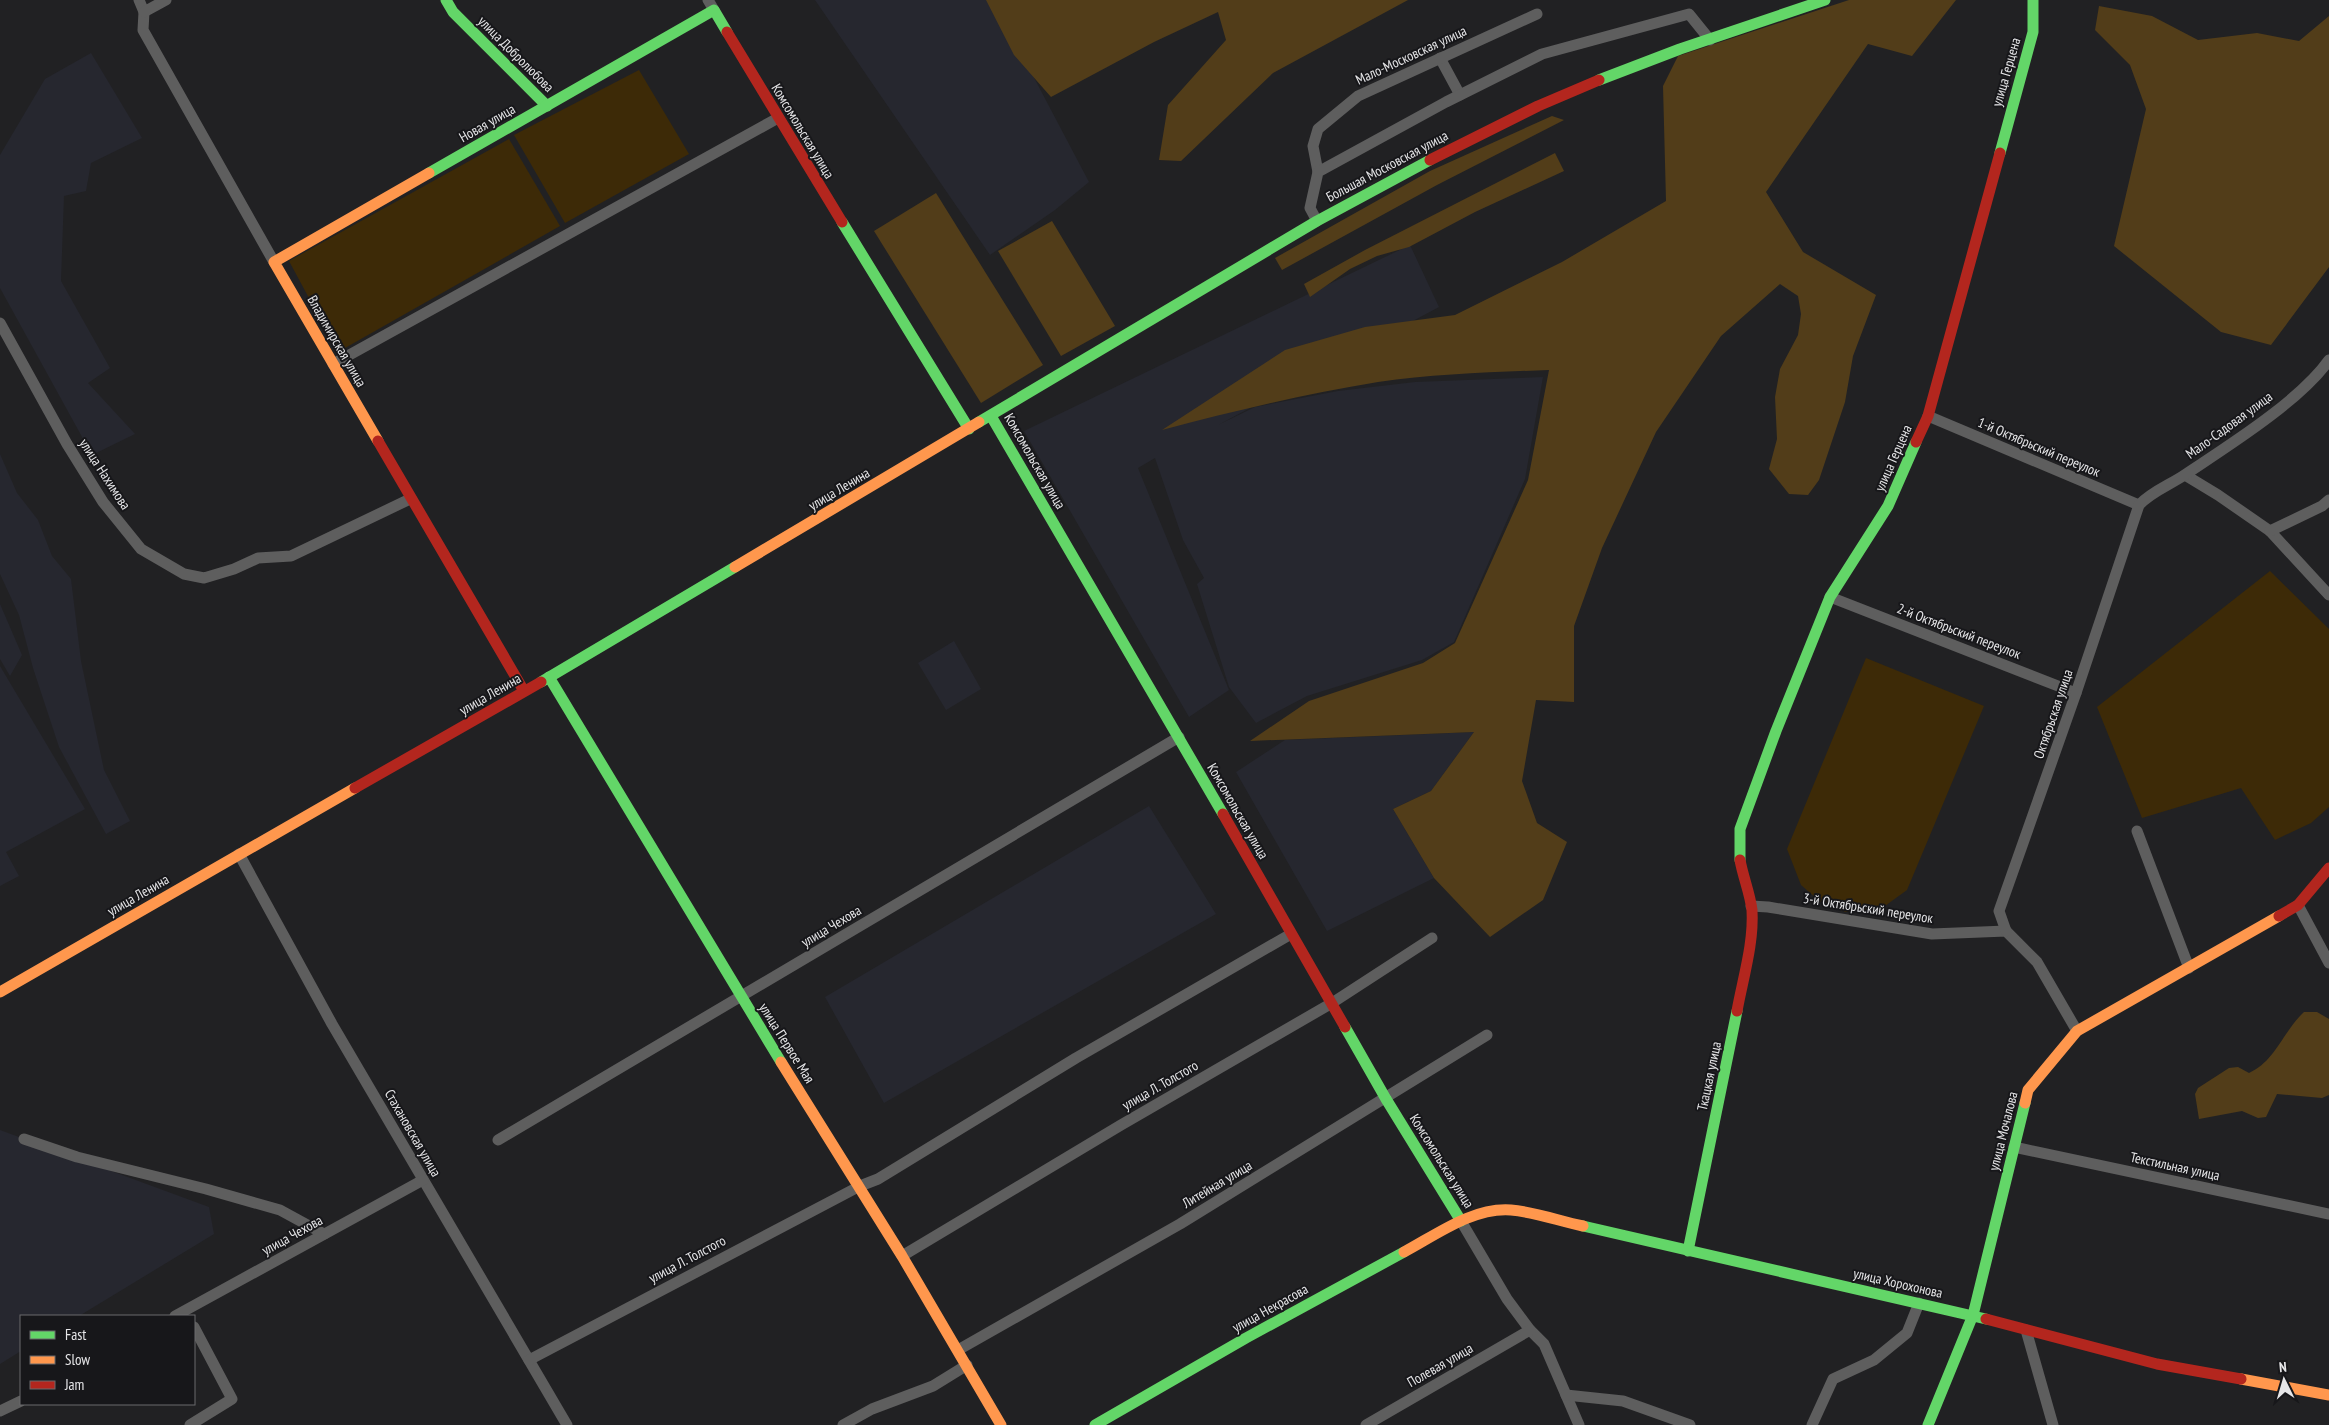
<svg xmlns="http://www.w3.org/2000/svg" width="2329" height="1425" viewBox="0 0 2329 1425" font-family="'PT Sans Narrow',sans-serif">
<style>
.built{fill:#26272f}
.green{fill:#3d2a07}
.forest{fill:#523d19}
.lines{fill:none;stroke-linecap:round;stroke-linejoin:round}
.street{stroke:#5e5e5e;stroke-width:11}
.fast{stroke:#63d668;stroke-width:11}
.slow{stroke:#ff974d;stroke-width:11}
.jam{stroke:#b3261e;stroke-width:11}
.labels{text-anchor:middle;stroke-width:4;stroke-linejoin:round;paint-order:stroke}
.street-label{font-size:14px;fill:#e6e6e8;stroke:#17171a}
</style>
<rect width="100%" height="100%" fill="#212123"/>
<g class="built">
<polygon points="815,0 993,0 1089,182 1055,210 990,255"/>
<polygon points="91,53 142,138 91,163 86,191 64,196 61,281 110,368 88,383 135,434 92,455 0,288 0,155 45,79"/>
<polygon points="1410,245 1439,307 1218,425 1255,407 1338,391 1415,382 1543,377 1525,479 1454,642 1422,660 1307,696 1256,723 1229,687 1197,584 1204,578 1183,540 1155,458 1138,468 1229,690 1189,717 1024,431"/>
<polygon points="0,454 17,493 38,520 52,556 71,579 81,661 104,770 130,821 106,834 59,747 33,668 19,615 0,574"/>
<polygon points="0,604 22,655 10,676 0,659"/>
<polygon points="954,641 981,689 946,710 918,663"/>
<polygon points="0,666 85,809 6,852 19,876 0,886"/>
<polygon points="1474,732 1431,791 1393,809 1434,878 1327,931 1236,772 1285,740"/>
<polygon points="1149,806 1216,914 884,1103 825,997"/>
<polygon points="0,1130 209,1207 214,1234 79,1316 21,1316 21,1351 0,1364"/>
</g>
<g class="green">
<polygon points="639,70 689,154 565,223 514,135"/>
<polygon points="509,139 560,226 338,352 289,261"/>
<polygon points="2270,571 2329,629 2329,807 2311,823 2275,840 2241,788 2142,818 2097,707"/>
<polygon points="1866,658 1984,706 1907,890 1878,911 1846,912 1823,904 1801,885 1787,849"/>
</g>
<g class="forest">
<polygon points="986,0 1408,0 1273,73 1181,161 1159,160 1168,105 1226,40 1218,12 1154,42 1051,97 1014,55"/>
<path d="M1849,0H1956L1912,56L1868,44L1766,192L1803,252L1876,295L1853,356L1845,402L1819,480L1808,495L1789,494L1769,469L1777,439L1775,397L1780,369L1798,335L1801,314L1798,296L1780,284L1721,336L1656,432L1602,548L1574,626V702L1536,700L1522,781L1537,823L1567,842L1543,900L1490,937L1434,878L1393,809L1431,791L1474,732L1250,741L1309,701L1423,663L1455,643L1528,480L1549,370C1493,372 1434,374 1378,382C1305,394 1233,411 1162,430L1285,350L1365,327L1455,315L1562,262L1666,201L1663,86L1678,56Z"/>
<polygon points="2099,6 2152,16 2198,40 2257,33 2299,41 2329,16 2329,267 2271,345 2221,332 2114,246 2146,109 2130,65 2095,30"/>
<polygon points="1552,116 1564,120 1437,185 1282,270 1275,258 1430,171"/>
<polygon points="1555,153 1564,171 1475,212 1409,247 1377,256 1350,269 1310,297 1304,284 1365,250"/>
<polygon points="936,193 1043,365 981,403 874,231"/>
<polygon points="1052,221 1115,326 1061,356 998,251"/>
<path d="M2304,1012H2317L2329,1019V1095L2322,1098L2277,1094L2266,1117L2258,1118L2242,1111L2199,1119L2195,1094L2198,1088L2229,1068L2238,1067L2249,1073C2275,1062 2284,1030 2304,1012Z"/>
</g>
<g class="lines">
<g class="street">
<polyline points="139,0 144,12 143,30 274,262"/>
<polyline points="708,0 714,10"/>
<polyline points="144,12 166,0"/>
<polyline points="1440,58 1460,95"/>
<polyline points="1318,172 1313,146 1318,129 1358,96 1537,14"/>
<polyline points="1317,221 1310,208 1318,172 1446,102 1542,54 1689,14 1710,40"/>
<polyline points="0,323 67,444 103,502 141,549 184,574 204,578 234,569 258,558 291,556 410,499"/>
<polyline points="333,364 778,118"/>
<polyline points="1928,416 2139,505"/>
<polyline points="2185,475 2218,495 2270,531 2329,595"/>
<polyline points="2270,531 2322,506 2329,500"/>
<polyline points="1830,597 2076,693"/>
<polyline points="2137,831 2189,968"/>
<polyline points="239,854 332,1024 567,1425"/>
<polyline points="2298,905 2329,963"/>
<polyline points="1751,906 1768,907 1932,934 2006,931 2037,962 2077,1031"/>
<path d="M2006,931L1999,911L2076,693L2139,505C2152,491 2170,485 2186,474C2228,446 2300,401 2329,360"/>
<polyline points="24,1139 77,1157 206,1189 280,1210 324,1234"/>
<polyline points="498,1140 1179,737"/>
<polyline points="2014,1147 2329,1214"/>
<polyline points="1461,1221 1507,1299 1530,1330 1544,1344 1579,1425"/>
<polyline points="902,1256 1121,1125 1332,1003 1432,938"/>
<polyline points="175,1316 423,1180"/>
<polyline points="2026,1330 2053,1425"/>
<polyline points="958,1350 1180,1224 1487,1035"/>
<polyline points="529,1360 860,1186 878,1179 1076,1058 1291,934"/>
<polyline points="1566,1395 1623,1401 1690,1425"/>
<polyline points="0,1411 21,1401"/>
<polyline points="190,1425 232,1399 194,1327"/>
<polyline points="843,1425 872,1409 933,1386 967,1365"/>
<polyline points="1366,1425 1530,1330"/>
<polyline points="1812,1425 1833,1379 1874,1360 1907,1333 1919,1303"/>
</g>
<g class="fast">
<polyline points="446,0 453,12 547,106"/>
<polyline points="1599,80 1680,49 1825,0"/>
<polyline points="2000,153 2033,32 2033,0"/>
<polyline points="429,173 714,10 727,32"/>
<polyline points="842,222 969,429"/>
<polyline points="991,416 1223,814"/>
<polyline points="979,422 1317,221 1430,160"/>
<polyline points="549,677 781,1062"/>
<polyline points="541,682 735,567"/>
<polyline points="1740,860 1740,829 1776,731 1830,597 1888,506 1916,442"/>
<polyline points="1345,1027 1386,1099 1461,1221"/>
<polyline points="1583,1226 1986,1319"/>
<polyline points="1688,1251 1737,1011"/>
<polyline points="1095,1425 1246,1338 1404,1252"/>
<polyline points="1928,1425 1973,1315 2025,1103"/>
</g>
<g class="slow">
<polyline points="378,441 274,262 429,173"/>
<polyline points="735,567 979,422"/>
<polyline points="0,992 355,788"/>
<polyline points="781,1062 902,1256 1001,1425"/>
<polyline points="2025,1103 2028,1090 2077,1031 2279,916"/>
<path d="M1404,1252C1436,1235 1473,1207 1511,1210C1535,1212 1559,1221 1583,1226"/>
<polyline points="2241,1379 2329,1395"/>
</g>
<g class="jam">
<polyline points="727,32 842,222"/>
<polyline points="1430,160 1538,106 1599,80"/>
<polyline points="378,441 524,691"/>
<polyline points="1916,442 1928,416 2000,153"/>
<polyline points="355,788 541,682"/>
<polyline points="1223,814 1345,1027"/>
<polyline points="2279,916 2298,905 2329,868"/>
<path d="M1737,1011C1743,978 1754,943 1752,910C1750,893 1743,877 1740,860"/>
<polyline points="1986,1319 2157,1364 2241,1379"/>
</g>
</g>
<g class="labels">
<g class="street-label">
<text transform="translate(516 54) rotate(45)" y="5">улица Добролюбова</text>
<text transform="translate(1411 55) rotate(-25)" y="5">Мало-Московская улица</text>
<text transform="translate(2006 72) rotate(-74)" y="5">улица Герцена</text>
<text transform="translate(487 123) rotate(-30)" y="5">Новая улица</text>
<text transform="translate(803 131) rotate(59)" y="5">Комсомольская улица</text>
<text transform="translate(1387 166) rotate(-28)" y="5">Большая Московская улица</text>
<text transform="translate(337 341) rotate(60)" y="5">Владимирская улица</text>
<text transform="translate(2229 425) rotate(-36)" y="5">Мало-Садовая улица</text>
<text transform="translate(2039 447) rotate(23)" y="5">1-й Октябрьский переулок</text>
<text transform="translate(1893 458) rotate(-66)" y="5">улица Герцена</text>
<text transform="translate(1035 461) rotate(60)" y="5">Комсомольская улица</text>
<text transform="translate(105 474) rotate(57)" y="5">улица Нахимова</text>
<text transform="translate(839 489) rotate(-31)" y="5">улица Ленина</text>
<text transform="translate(1959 631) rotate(21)" y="5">2-й Октябрьский переулок</text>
<text transform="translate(490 694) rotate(-30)" y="5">улица Ленина</text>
<text transform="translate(2053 714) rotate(-71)" y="5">Октябрьская улица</text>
<text transform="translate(1238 811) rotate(60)" y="5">Комсомольская улица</text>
<text transform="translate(138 895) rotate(-30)" y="5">улица Ленина</text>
<text transform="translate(1868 908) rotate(9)" y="5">3-й Октябрьский переулок</text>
<text transform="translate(831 926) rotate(-31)" y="5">улица Чехова</text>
<text transform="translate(787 1043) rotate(58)" y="5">улица Первое Мая</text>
<text transform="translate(1709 1076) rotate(-78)" y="5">Ткацкая улица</text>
<text transform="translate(1160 1085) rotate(-30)" y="5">улица Л. Толстого</text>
<text transform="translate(2003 1131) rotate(-76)" y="5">улица Мочалова</text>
<text transform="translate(413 1133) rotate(60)" y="5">Стахановская улица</text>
<text transform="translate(1442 1161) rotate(58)" y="5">Комсомольская улица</text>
<text transform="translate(2175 1166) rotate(12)" y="5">Текстильная улица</text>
<text transform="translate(1217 1184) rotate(-31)" y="5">Литейная улица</text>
<text transform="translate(292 1235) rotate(-29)" y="5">улица Чехова</text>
<text transform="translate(687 1259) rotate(-28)" y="5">улица Л. Толстого</text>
<text transform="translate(1898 1283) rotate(13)" y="5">улица Хорохонова</text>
<text transform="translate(1270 1308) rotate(-29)" y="5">улица Некрасова</text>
<text transform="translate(1440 1365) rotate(-30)" y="5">Полевая улица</text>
</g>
</g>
<rect x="20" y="1315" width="175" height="90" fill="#17171a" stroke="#6a6a6c"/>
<rect x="30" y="1331" width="25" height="8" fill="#63d668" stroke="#6a6a6c"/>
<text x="65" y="1340" font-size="15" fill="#e6e6e8">Fast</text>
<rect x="30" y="1356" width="25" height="8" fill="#ff974d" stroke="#6a6a6c"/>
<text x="65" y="1365" font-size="15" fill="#e6e6e8">Slow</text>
<rect x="30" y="1381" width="25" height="8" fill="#b3261e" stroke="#6a6a6c"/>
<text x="65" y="1390" font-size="15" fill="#e6e6e8">Jam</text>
<g transform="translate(2284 1380) rotate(355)" stroke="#17171a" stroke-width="4" paint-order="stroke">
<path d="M0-4L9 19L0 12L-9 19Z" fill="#e6e6e8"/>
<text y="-8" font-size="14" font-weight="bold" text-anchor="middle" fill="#e6e6e8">N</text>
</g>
</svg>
